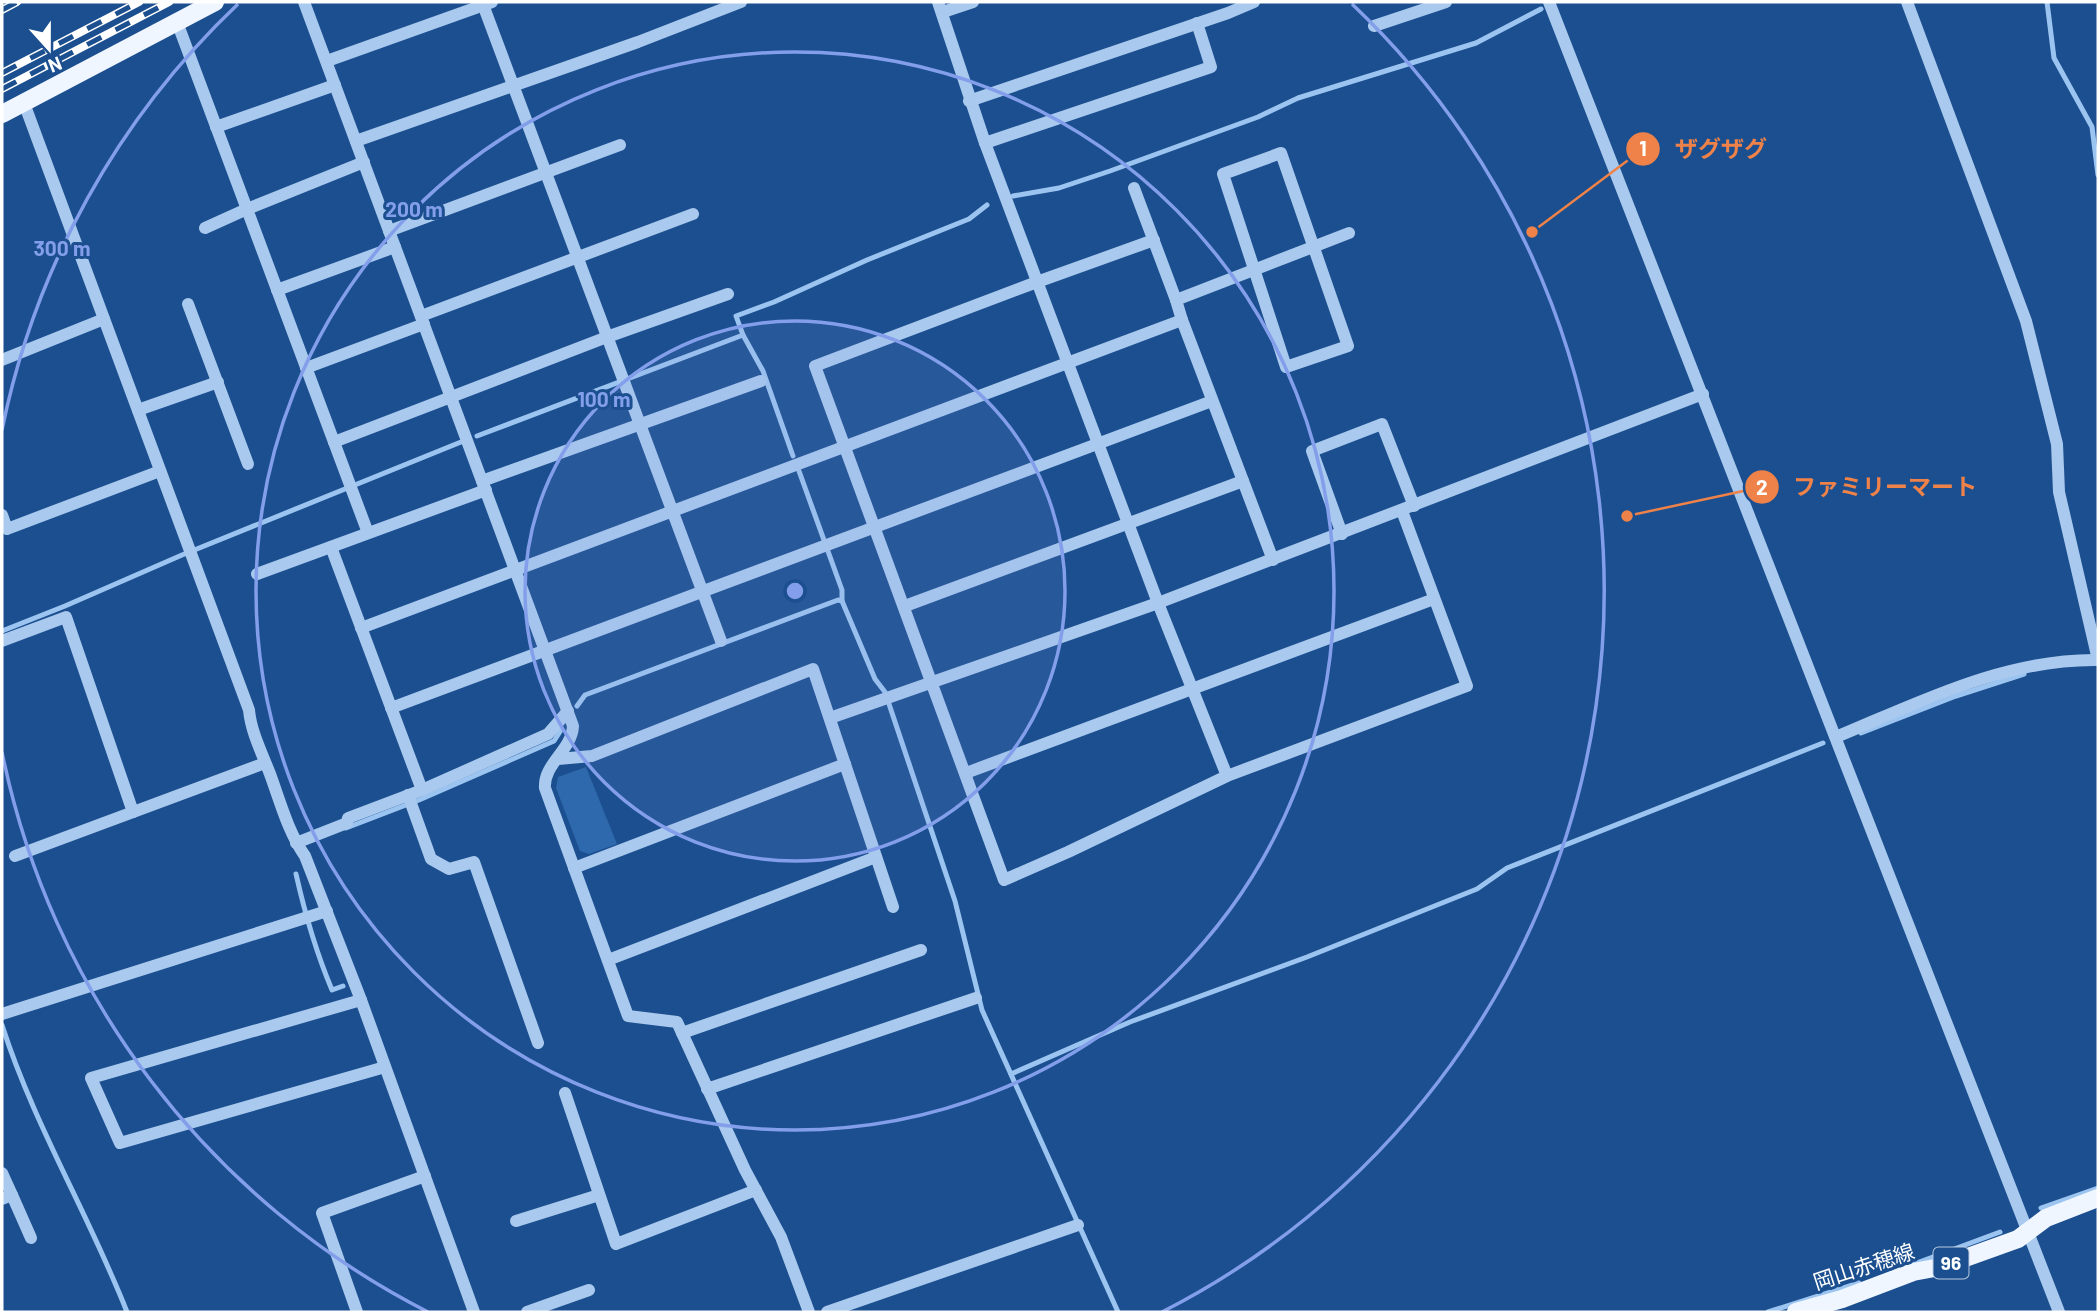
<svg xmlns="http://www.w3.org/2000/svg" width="2100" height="1314" viewBox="0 0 2100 1314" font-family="Barlow,'Noto Sans JP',sans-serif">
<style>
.green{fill:#2e69ad}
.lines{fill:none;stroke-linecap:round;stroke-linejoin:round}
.stream{stroke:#9cc4f0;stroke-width:5}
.minor{stroke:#a9c9ee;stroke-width:12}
.major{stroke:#f0f6ff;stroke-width:18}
.rail-casing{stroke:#fff;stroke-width:8}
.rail{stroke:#1b4f8f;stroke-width:5;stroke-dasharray:16;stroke-linecap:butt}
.ring{fill:none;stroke:#839eea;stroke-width:3.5}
.labels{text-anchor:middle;stroke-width:6;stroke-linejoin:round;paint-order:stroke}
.shield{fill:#1b4f8f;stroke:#bbcadd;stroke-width:2}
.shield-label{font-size:19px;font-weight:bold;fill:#fff}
.street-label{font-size:21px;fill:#fff;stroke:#1b4f8f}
.centre{fill:#839eea;stroke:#1b4f8f;stroke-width:3.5}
.ring-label{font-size:21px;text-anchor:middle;font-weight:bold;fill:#839eea;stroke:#1b4f8f;stroke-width:6;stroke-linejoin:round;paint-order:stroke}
.leader{fill:none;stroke:#ee8249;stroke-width:2.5}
.callout-dot{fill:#ee8249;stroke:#1b4f8f;stroke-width:2.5}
.mark-label{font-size:21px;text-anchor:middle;font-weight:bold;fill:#fff}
.callout-label{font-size:23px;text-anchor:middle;font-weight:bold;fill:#ee8249;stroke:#1b4f8f;stroke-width:6;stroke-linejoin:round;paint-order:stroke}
</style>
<rect width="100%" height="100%" fill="#1b4f8f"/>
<polygon class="green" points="586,767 617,844 589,854 580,851 556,788 558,777"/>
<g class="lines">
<g class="stream">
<polyline points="2047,2 2054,58 2092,127 2098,175"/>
<polyline points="1013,196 1059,188 1110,171 1258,117 1298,98 1476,43 1541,9"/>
<polyline points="743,335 763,371 793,456"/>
<polyline points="477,436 743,335 736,316 774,302 867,260 969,219 987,205"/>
<polyline points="799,471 842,590 842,601 875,679 885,692 955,901 982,1010 1118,1312"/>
<polyline points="2,631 65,606 182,555 461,442"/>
<polyline points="577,706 585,695 838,600 842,601"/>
<polyline points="1861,733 1956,696 2024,674"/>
<polyline points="346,828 419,800 554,741 561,730"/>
<path d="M296,874C305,914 316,952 332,990L343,986"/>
<path d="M2,1025C34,1125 89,1215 127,1312"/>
<polyline points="1011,1074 1130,1022 1307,957 1477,889 1507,868 1823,743"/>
<polyline points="2041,1208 2098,1188"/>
<polyline points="1914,1264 2000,1232"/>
<polyline points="1768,1312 1859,1283"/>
</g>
<g class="minor">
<path d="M304,2L573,726C572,750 543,764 545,788L628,1016L677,1022L745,1170L781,1237L809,1312"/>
<polyline points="482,2 721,641"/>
<polyline points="938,2 985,143 1158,603 1227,776"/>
<polyline points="1549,2 2059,1312"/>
<polyline points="1907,2 2026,321 2057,444 2059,492 2098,660"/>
<polyline points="943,12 973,2"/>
<polyline points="177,22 368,533"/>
<polyline points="1374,26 1446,2"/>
<polyline points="327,61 492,2"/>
<polyline points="969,101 1228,13 1254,2"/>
<path d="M24,103L249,710C251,732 262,753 270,774C280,801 288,832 305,856L361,1000L474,1312"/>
<polyline points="216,127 335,85"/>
<polyline points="356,141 638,42 741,2"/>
<polyline points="985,143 1211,67 1197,23"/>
<polygon points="1281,153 1348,346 1286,367 1223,174"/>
<polyline points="1134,188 1176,300"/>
<polyline points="205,228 247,209 364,162"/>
<polyline points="389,231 620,145"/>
<polyline points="1154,240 1037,282 815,366 1004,880 1068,852 1227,776 1467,686 1402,511"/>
<polyline points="277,290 395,247"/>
<polyline points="188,304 248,464"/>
<polyline points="421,316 693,214"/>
<polyline points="1182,320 1273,560"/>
<polyline points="2,360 104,319"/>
<polyline points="306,368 424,324"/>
<polyline points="138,410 218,382"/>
<polyline points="334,442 607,337 728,294"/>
<polyline points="482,481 761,381"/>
<polyline points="2,515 7,529 160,471"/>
<polyline points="1342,534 1312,451 1382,424 1414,506"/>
<polyline points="331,547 422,790"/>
<polyline points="257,574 486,490"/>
<polyline points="905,606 1243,481"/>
<polyline points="361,628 1182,320 1176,300 1349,233"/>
<polyline points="2,641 66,617 133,812"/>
<polyline points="391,708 1212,401"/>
<polyline points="830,718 1158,603 1703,394"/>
<path d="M1836,737C1920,702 2004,659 2097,660"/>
<polyline points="558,759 592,756 813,669 893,907"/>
<polyline points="966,773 1434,599"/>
<polyline points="408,795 431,859 449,869 474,862 538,1043"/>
<polyline points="296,843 347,823 348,818 422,790 548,734 568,711"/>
<polyline points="15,856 265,763"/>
<polyline points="574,868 845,764"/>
<polyline points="608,960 876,857"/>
<polyline points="361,1000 91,1078 120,1143 385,1067"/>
<polyline points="2,1014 327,911"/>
<polyline points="682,1033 921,950"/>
<polyline points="707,1089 976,998"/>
<polyline points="565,1093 616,1244 756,1190"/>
<polyline points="2,1173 12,1195 2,1199"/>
<polyline points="12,1195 31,1238"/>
<polyline points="516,1221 599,1195"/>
<polyline points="357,1312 322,1213 425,1176"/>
<polyline points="527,1312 589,1290"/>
<polyline points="827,1312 1078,1225"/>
</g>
<g class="major">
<polyline points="2,114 215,2"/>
<polyline points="1796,1312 1842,1299 1913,1272 1940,1267 2018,1239 2046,1218 2098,1198"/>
</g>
<g class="rail-casing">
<g id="rail">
<polyline points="2,10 17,2"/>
<polyline points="2,73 139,2"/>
<polyline points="2,89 169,2"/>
</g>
</g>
<use href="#rail" class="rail"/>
</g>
<circle cx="795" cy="591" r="270" fill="#839eea" fill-opacity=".12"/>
<g class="ring">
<circle cx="795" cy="591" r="270"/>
<circle cx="795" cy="591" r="539"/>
<path d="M428 1312A809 809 0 0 1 2 752M2 430A809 809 0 0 1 238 4M1352 4A809 809 0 0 1 1162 1312"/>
</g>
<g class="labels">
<rect class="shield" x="1933.5" y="1247.5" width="35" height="31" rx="5"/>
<g class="shield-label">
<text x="1951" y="1270">96</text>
</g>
<g class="street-label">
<text transform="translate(1864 1267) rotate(-18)" y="7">岡山赤穂線</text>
</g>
</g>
<circle cx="795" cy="591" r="10" class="centre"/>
<g class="ring-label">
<text x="414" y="217">200 m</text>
<text x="62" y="256">300 m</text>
<text x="604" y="407">100 m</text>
</g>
<path class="leader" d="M1532 232L1643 149M1627 516L1762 487"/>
<g class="callout-dot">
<circle cx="1532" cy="232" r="7"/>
<circle cx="1627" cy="516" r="7"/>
<circle cx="1643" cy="149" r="18"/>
<circle cx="1762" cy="487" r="18"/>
</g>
<g class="mark-label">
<text x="1643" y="156">1</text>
<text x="1762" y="495">2</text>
</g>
<g class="callout-label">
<text x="1721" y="157">ザグザグ</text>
<text x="1885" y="495">ファミリーマート</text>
</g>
<rect width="2100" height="1314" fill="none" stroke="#ffffff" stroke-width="7"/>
<g transform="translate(49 49) rotate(159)" stroke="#1b4f8f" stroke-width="5" paint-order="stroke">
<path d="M0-5L12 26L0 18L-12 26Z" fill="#ffffff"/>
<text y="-10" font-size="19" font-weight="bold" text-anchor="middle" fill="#ffffff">N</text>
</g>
</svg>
